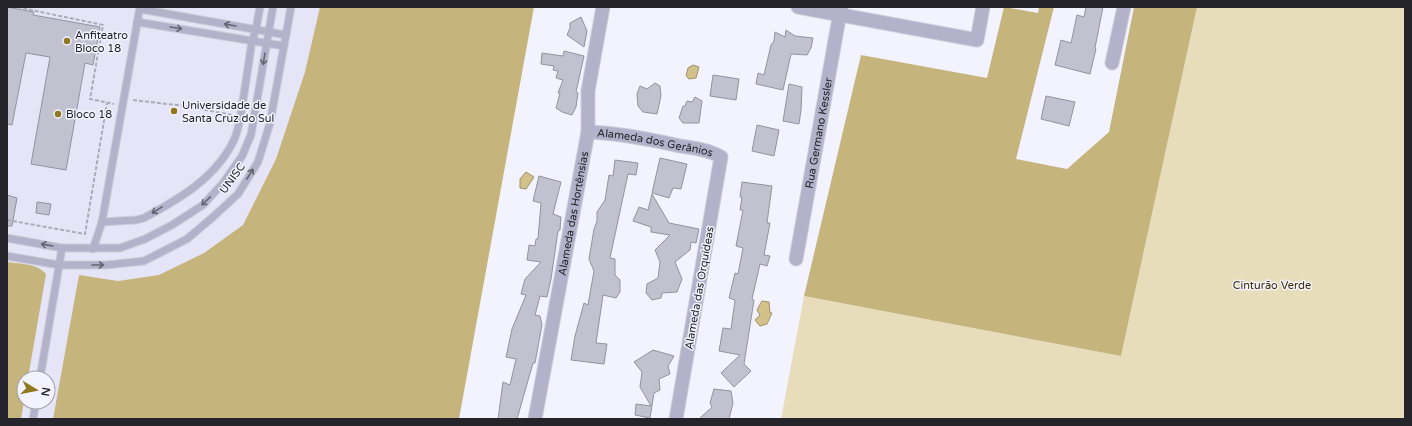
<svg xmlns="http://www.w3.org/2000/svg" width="1412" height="426" viewBox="0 0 1412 426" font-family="'Varela Round',sans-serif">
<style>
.built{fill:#e6e5f7;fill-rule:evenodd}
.green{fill:#e7ddba}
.forest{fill:#c5b47c}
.water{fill:#d2c189;stroke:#9e926c}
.building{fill:#c2c1d0;stroke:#9392a1}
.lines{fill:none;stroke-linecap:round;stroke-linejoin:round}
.lane-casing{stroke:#cecdd9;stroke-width:9}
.street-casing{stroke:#cecdd9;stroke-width:15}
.path{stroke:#acabb6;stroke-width:2;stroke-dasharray:4 2;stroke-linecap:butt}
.lane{stroke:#b4b2cb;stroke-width:7}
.street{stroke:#b4b2cb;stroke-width:13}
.oneway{stroke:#656472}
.poi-dot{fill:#90781e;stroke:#f3f2ff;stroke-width:1.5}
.labels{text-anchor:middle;stroke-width:3;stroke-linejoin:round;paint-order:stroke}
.poi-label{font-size:11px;fill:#24242a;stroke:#f3f2ff;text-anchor:start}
.street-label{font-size:11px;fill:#24242a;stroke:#f3f2ff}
.park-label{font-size:11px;fill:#3c3000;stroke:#f3f2ff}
</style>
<rect width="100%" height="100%" fill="#f3f2ff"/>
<path class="built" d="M7,7H419L249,419H7ZM24,378H48V402H24Z"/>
<polygon class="green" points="1197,7 1405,7 1405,419 781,419 804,296 1121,356"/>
<g class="forest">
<polygon points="320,7 534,7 459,419 53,419 79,275 118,281 159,275 204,253 243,225 276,159 305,72"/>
<polygon points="1004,7 1038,13 1039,7 1054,7 1016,159 1067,169 1109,132 1134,7 1197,7 1121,356 804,296 861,55 987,78"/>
<path d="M7,262C20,264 37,263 46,274L28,378H24V402L21,419H7Z"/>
</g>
<g class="water">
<polygon points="693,65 699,67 696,78 689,79 686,76 688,68"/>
<polygon points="526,172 534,177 526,189 520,188 520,179"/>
<polygon points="762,301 769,302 770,313 772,313 767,324 760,326 755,320 760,315 757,310"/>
</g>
<g class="building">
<polygon points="7,7 34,12 33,15 100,27 93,65 85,63 66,170 31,164 50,57 26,53 12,125 7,124"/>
<polygon points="1086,7 1103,7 1095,48 1096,49 1090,74 1055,65 1061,40 1071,43 1077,15 1084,17"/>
<polygon points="581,17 587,31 584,47 567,35 570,28 570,23"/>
<polygon points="786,30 795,36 813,38 811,48 807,55 791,54 783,90 756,84 758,73 764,75 771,45 774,41 775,32 785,37"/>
<polygon points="564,51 584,56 576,92 578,93 576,107 572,115 562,112 556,108 560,93 558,93 563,80 556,78 558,71 553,70 554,66 541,64 542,53 563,56"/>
<polygon points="713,75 739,79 736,100 710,96"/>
<polygon points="655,83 660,86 661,96 657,114 643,112 638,106 637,94 640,86 647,89"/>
<polygon points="789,84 802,87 801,110 799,124 783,121"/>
<polygon points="1046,96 1075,102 1069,126 1041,119"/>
<polygon points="695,97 702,101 699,123 683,123 679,118 683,106 685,106 687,101 692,102"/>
<polygon points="757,125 779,130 774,156 752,151"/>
<polygon points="660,158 687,164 681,189 673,188 669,198 652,193"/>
<polygon points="615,160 638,163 636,175 628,174 610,258 615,259 615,275 620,280 620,292 616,298 603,295 596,343 607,344 604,364 571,360 575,336 584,303 588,305 594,271 589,259 594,229 597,221 597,212 605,200 609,175 613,176"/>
<polygon points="539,176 561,182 553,214 561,217 560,230 558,231 551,279 547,297 540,296 535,315 540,316 542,325 539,341 535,363 533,363 517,419 498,419 503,382 510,385 516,359 506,357 512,329 526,295 521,294 525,279 541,262 527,260 529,245 535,246 536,239 538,239 541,203 533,201"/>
<polygon points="742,182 772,186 767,223 770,223 764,255 770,256 767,266 760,264 752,299 754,300 744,364 751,371 734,387 721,373 740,355 719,351 723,328 731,329 735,300 729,298 735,273 738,274 743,248 736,246 743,210 740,210 742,197 740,197"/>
<polygon points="652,194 669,223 699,229 696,243 691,242 690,250 675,262 682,279 677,292 662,293 661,298 652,300 646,293 647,284 658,278 660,262 655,250 670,235 651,232 651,227 633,221 639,207 648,210"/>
<polygon points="7,195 17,198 12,226 7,226"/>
<polygon points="37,202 51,204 49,215 36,213"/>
<polygon points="653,350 674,356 668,366 670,374 659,379 660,390 654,393 650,418 635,415 636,404 651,406 640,387 642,372 634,362"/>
<polygon points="714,389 731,391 733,403 729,419 699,419 712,407 710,403"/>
</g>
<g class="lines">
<g class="lane-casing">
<g id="lane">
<polyline points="140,9 286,35"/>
<polyline points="137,22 284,46"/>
<path d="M102,222L136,220L144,218C179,199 216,178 234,140C239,129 241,114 243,101C246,81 249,61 252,41L256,29L260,7"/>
<polyline points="7,238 62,248 120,248 145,239 172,225 203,205 223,183 242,156 251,135 273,7"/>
<polyline points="93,249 102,222 140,7"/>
<polyline points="7,256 59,265 106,265 144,261 187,239 213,217 238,194 258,162 270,123 291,7"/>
<polyline points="40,378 62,248"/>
<polyline points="33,419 36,402"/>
</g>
</g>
<g class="street-casing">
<g id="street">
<polyline points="798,7 977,40 983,7"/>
<polyline points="1112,63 1124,7"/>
<path id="s1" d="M588,132C619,133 649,139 680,146C694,148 709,150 721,157L676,419"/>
<path id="s2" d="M796,259L841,7"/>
<path id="s3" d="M535,419L588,132V91L603,7"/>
</g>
</g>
<g class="path">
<polyline points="17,7 103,25 90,99 114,104"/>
<polyline points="133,100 185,106 232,115"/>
<polyline points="7,220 85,234 107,103"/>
</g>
<use href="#lane" class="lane"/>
<use href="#street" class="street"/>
</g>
<defs><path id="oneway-shaft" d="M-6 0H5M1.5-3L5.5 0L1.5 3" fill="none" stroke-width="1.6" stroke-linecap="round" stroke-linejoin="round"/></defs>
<g class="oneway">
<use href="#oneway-shaft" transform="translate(230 25) rotate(-170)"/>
<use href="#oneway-shaft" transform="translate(176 28) rotate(9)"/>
<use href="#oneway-shaft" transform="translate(264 59) rotate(100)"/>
<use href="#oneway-shaft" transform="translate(250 174) rotate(-58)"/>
<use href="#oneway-shaft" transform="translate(206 201) rotate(136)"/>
<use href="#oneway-shaft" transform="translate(157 210) rotate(149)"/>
<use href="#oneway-shaft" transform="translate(47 245) rotate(-170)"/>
<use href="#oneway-shaft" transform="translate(98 265)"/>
</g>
<g class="poi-dot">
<circle cx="67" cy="41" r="4"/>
<circle cx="174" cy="111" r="4"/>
<circle cx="58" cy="114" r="4"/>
</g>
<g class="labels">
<g class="poi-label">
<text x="75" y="39">Anfiteatro<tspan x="75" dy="13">Bloco 18</tspan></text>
<text x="182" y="109">Universidade de<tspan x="182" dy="13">Santa Cruz do Sul</tspan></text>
<text x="66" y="118">Bloco 18</text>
</g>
<g class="street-label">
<text dy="4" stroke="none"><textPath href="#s2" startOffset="128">Rua Germano Kessler</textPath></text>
<text dy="4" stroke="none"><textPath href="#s1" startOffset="68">Alameda dos Gerânios</textPath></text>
<text transform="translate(232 178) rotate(-54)" y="4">UNISC</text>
<text dy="4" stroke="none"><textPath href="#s3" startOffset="209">Alameda das Hortênsias</textPath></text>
<text transform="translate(699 288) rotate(-80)" y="4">Alameda das Orquídeas</text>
</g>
<g class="park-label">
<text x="1272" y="289">Cinturão Verde</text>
</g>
</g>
<rect width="1412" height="426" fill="none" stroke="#24242a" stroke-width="16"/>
<g transform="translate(36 390) rotate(100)"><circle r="19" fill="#f3f2ff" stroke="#a0a0aa"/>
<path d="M0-3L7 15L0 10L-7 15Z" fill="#90781e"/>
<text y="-6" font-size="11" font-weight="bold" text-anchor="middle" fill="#24242a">N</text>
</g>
</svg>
